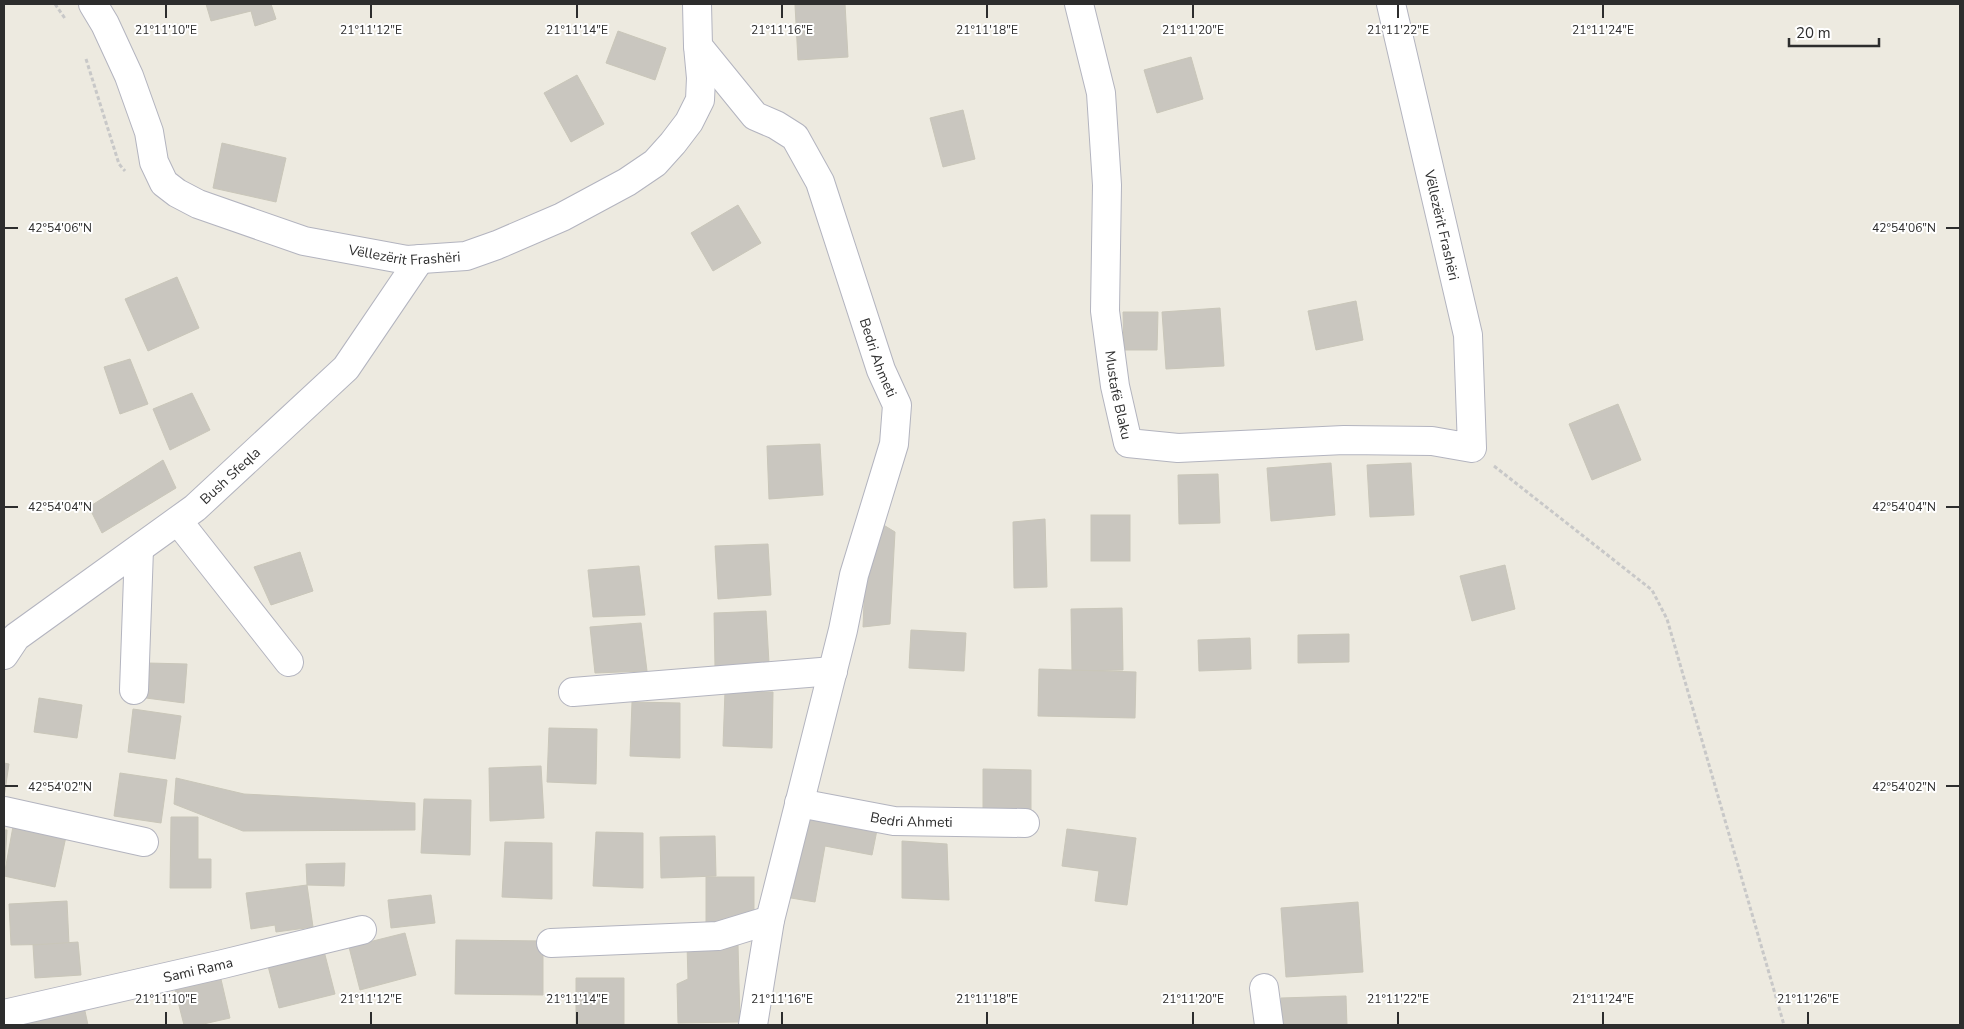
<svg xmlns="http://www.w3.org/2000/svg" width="1964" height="1029" viewBox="0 0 1964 1029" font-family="'Nunito Sans',sans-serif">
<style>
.building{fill:#c9c6bf;stroke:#c9c6b9}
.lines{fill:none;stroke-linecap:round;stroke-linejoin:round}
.minor-casing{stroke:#b3b4bf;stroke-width:30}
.path{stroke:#c8c8c8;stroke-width:3;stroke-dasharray:4 2.5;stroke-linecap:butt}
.minor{stroke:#fff;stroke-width:28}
.ticks{fill:none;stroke:#2d2d2d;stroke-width:2}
.labels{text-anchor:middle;stroke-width:4;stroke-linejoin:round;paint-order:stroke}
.street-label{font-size:14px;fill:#2d2d2d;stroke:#fff}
.ticks-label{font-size:12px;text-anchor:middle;fill:#2d2d2d;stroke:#fff;stroke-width:4;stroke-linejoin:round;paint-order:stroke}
</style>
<rect width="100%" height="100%" fill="#edeae0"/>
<g class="building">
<polygon points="206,4 271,4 276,19 255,26 251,11 211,21"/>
<polygon points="845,4 848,57 798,60 795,5"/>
<polygon points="618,31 666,48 655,80 606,63"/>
<polygon points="1191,57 1203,99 1157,113 1144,70"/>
<polygon points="577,75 604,124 571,142 544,93"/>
<polygon points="963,110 975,159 943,167 930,118"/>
<polygon points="222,143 286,158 276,202 213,188"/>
<polygon points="738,205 761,243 713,271 691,233"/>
<polygon points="177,277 199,328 148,351 125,299"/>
<polygon points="1356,301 1363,340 1316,350 1308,311"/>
<polygon points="1220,308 1224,366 1166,369 1162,312"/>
<polygon points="1123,312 1158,312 1157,350 1124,350"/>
<polygon points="130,359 148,404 120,414 104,367"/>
<polygon points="192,393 210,430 170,450 153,409"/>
<polygon points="1618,404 1641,460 1592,480 1569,424"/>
<polygon points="820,444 823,495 769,499 767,446"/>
<polygon points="163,460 176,488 102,533 89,507"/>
<polygon points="1331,463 1335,515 1271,521 1267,468"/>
<polygon points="1411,463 1414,515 1370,517 1367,465"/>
<polygon points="1218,474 1220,523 1179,524 1178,475"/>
<rect x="1091" y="515" width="39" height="46"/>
<polygon points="1045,519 1047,587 1014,588 1013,522"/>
<polygon points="877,521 895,532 890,624 863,627 866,553"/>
<polygon points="768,544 771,595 718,599 715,546"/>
<polygon points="300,552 313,591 271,605 254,567"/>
<polygon points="1505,565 1515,609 1472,621 1460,576"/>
<polygon points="639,566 645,615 593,617 588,570"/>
<polygon points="1122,608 1123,670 1072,671 1071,609"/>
<polygon points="766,611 769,663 715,667 714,613"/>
<polygon points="641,623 647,671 595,673 590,627"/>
<polygon points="911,630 966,633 964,671 909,668"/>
<polygon points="1349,634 1349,662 1298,663 1298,635"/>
<polygon points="1250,638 1251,669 1199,671 1198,640"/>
<polygon points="148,663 187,664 184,703 146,698"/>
<polygon points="1039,669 1136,672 1135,718 1038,716"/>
<polygon points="725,691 773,692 772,748 723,746"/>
<polygon points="39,698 82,705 77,738 34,732"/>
<polygon points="632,702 680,703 680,758 630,756"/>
<polygon points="133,709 181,716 175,759 128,752"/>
<polygon points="549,728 597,729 596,784 547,782"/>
<polygon points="4,763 9,764 4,797"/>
<polygon points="541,766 544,818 490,821 489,768"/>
<polygon points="983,769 1031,770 1031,816 983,816"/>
<polygon points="120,773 167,780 161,823 114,816"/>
<polygon points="176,778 244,794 415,803 415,830 243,831 174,804"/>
<polygon points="424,799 471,800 470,855 421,853"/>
<polygon points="171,817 198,817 198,859 211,859 211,888 170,888"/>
<polygon points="805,817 877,830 872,855 825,846 815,902 791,898"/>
<polygon points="14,821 67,832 55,887 4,876"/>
<polygon points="1067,829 1136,838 1127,905 1095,901 1099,871 1062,866"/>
<polygon points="4,830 7,830 4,879"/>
<polygon points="596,832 643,833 643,888 593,886"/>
<polygon points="715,836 716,876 661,878 660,837"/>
<polygon points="902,841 947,844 949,900 902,898"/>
<polygon points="505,842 552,843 552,899 502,897"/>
<polygon points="345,863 344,886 307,885 306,864"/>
<rect x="706" y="877" width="48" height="47"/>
<polygon points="307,885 313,927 276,932 275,925 251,929 246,893"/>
<polygon points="431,895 435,923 391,928 388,900"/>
<polygon points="67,901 69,944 11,945 9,904"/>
<polygon points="1358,902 1363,972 1286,977 1281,908"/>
<polygon points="405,933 416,975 360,990 349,947"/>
<polygon points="456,940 543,941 543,995 455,994"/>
<polygon points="78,942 81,975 35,978 33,945"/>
<polygon points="738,944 740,1022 678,1023 677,984 688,979 687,945"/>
<polygon points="324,951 335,994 279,1008 268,966"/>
<polygon points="220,975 230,1018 199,1025 184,1025 174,986"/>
<polygon points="576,978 624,978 624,1025 576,1024"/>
<polygon points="1346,996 1347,1025 1282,1025 1281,998"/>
<polygon points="83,1002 88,1025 25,1025 23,1017"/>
</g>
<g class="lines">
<g class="minor-casing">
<g id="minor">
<path id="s1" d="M93,4L105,24L129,76L149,132L154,162L164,183L177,193L198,204L304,241L407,260L466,256L497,245L562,217L627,182L655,163L673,143L689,122L700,100L701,78L698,46L697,4"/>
<path id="s2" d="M1079,4L1101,93L1107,185L1105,311L1115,386L1128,443L1178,448L1344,440L1432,441L1472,448L1468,335L1391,4"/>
<path id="s3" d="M698,46L755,116L776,125L795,137L820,182L881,370L897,405L894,444L854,575L843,630L770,920L753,1025"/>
<polyline points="178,521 289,662"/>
<path id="s4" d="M4,655L16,637L195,508L346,368L420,259"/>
<polyline points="134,690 139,549"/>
<polyline points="573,692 833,671"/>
<path id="s5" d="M799,803L894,821L1025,823"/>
<polyline points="4,811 144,842"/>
<polyline points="551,943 718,936 770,920"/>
<polyline points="1264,988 1269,1025"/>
<path id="s6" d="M4,1014L223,964L362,930"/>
</g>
</g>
<g class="path">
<polyline points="55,4 66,20"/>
<polyline points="86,59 119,164 125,171"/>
<polyline points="1494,466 1652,590 1667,619 1784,1025"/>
</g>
<use href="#minor" class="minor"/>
</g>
<path class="ticks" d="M166,5V18M371,5V18M577,5V18M782,5V18M987,5V18M1193,5V18M1398,5V18M1603,5V18M5,228H18M1946,228H1959M5,507H18M1946,507H1959M5,786H18M1946,786H1959M166,1012V1024M371,1012V1024M577,1012V1024M782,1012V1024M987,1012V1024M1193,1012V1024M1398,1012V1024M1603,1012V1024M1808,1012V1024"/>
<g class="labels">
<g class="street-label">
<text transform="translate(1442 225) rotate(77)" y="5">Vëllezërit Frashëri</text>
<text dy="5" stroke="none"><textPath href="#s1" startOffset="448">Vëllezërit Frashëri</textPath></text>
<text dy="5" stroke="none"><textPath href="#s3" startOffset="372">Bedri Ahmeti</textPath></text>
<text dy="5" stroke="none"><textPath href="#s2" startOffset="395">Mustafë Blaku</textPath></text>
<text dy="5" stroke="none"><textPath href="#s4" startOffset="290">Bush Sfeqla</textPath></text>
<text dy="5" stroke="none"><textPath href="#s5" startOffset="114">Bedri Ahmeti</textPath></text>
<text dy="5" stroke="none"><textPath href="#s6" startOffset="199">Sami Rama</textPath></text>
</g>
</g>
<g class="ticks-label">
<text x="166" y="34">21°11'10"E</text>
<text x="371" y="34">21°11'12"E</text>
<text x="577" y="34">21°11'14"E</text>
<text x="782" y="34">21°11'16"E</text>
<text x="987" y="34">21°11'18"E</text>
<text x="1193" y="34">21°11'20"E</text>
<text x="1398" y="34">21°11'22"E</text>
<text x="1603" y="34">21°11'24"E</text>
<text x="60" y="232">42°54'06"N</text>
<text x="1904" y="232">42°54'06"N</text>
<text x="60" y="511">42°54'04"N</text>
<text x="1904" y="511">42°54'04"N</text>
<text x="60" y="791">42°54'02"N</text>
<text x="1904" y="791">42°54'02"N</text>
<text x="166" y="1003">21°11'10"E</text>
<text x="371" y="1003">21°11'12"E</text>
<text x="577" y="1003">21°11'14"E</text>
<text x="782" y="1003">21°11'16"E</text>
<text x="987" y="1003">21°11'18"E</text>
<text x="1193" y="1003">21°11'20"E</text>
<text x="1398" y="1003">21°11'22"E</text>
<text x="1603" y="1003">21°11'24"E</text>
<text x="1808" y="1003">21°11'26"E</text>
</g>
<rect width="1964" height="1029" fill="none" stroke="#2d2d2d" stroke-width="10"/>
<path d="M1789 38v8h90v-8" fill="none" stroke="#2d2d2d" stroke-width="2.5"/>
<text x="1796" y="38" font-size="15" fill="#2d2d2d" stroke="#ffffff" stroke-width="4" paint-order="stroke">20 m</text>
</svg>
